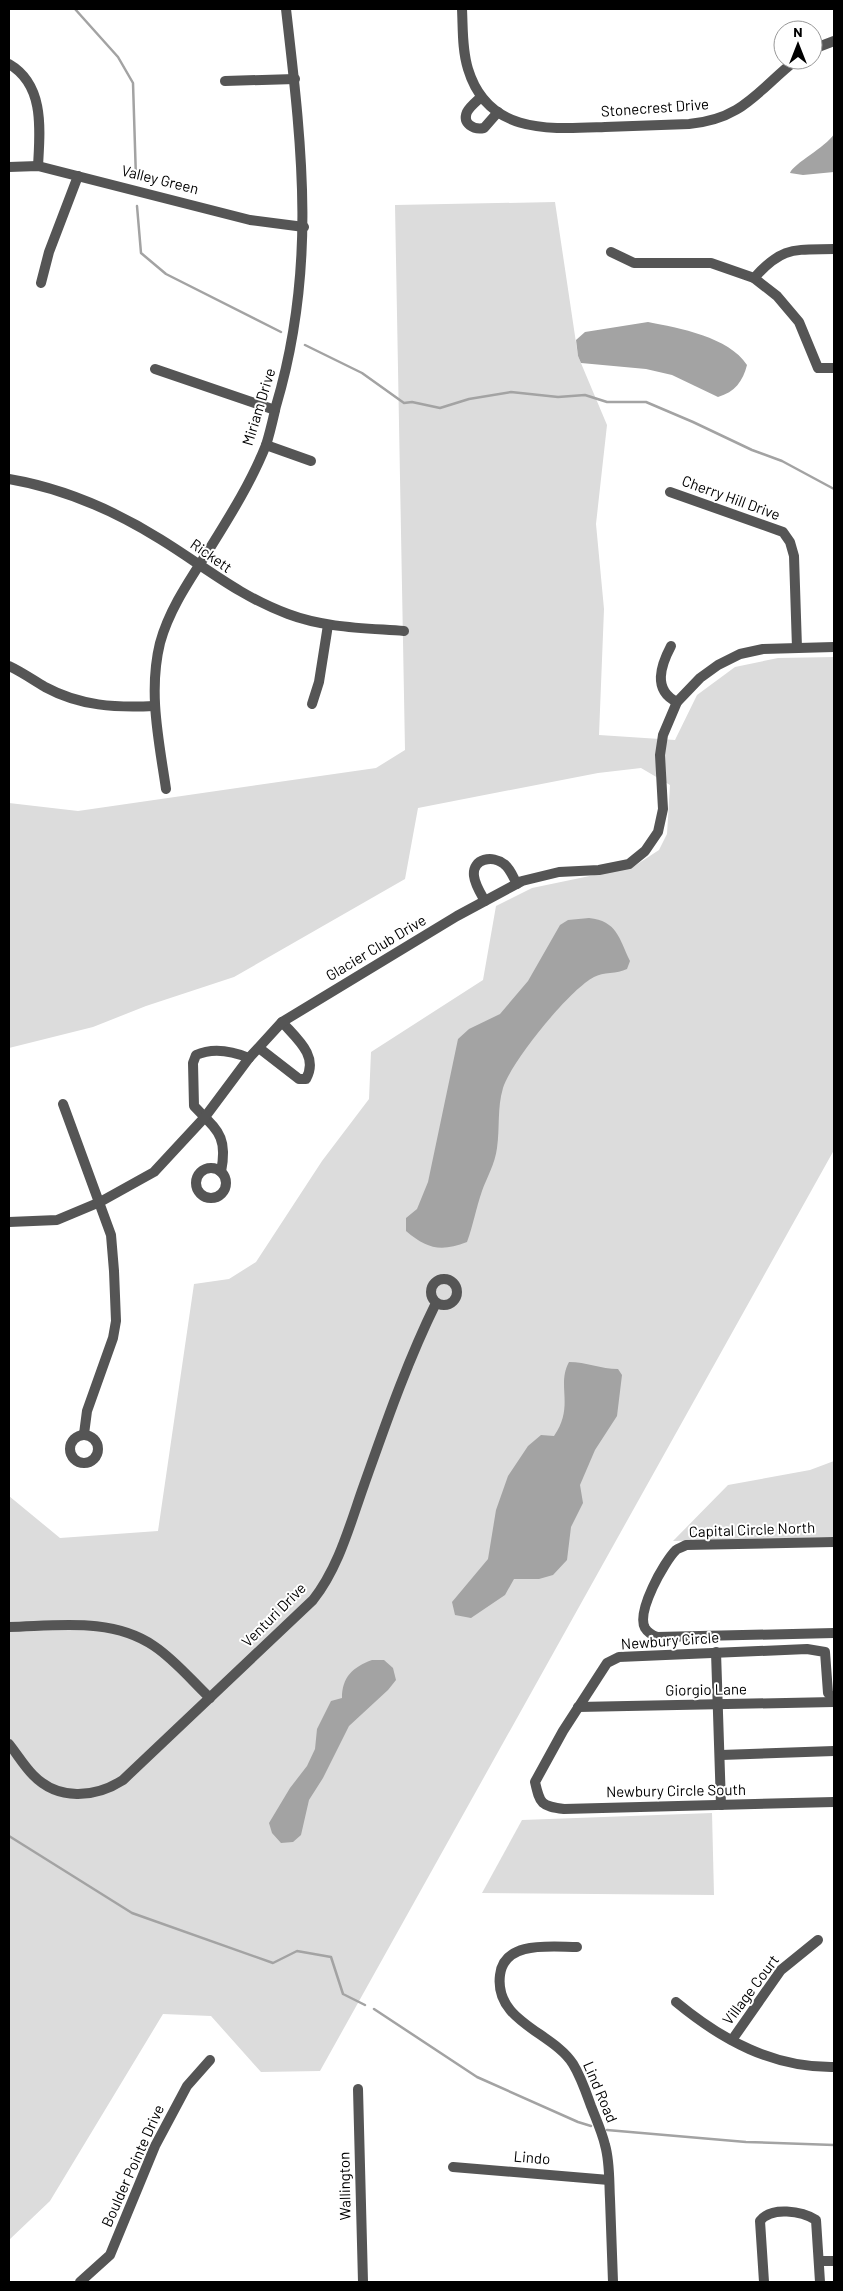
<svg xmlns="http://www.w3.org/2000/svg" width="843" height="2291" viewBox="0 0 843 2291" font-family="Barlow,sans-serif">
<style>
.green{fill:#dcdcdc}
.water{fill:#a3a3a3}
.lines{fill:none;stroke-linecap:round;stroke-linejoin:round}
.stream{stroke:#a3a3a3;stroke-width:2.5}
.minor{stroke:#555;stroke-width:10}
.labels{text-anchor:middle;stroke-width:4;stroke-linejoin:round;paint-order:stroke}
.street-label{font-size:15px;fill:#000;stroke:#fff}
</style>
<rect width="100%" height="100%" fill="#fff"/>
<g class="green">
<polygon points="555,202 578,356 607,425 596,524 604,609 599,735 675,740 697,695 735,667 778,658 834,657 834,1150 320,2071 261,2072 211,2016 163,2014 50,2201 9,2240 9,1496 60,1538 158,1531 194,1284 229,1279 256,1262 322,1161 369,1099 371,1052 483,980 496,906 532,888 633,867 659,850 667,834 670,785 641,768 598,773 418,808 405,879 234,977 146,1006 93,1027 9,1048 9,803 78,811 376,768 405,750 395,205"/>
<polygon points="834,1461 834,1537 673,1541 728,1485 810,1470"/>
<polygon points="712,1813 714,1895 482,1893 522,1820"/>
</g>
<g class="water">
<path d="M834,134V172L803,175L790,173C794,163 825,148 834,134Z"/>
<path d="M648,322C679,328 729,337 747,365C743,381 735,392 718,397L672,375L646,369L581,363L578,356L576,340L585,332Z"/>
<path d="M589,918C617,921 619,938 630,961L627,969C617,974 603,972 594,977C569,990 511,1062 503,1088C497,1108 500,1128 497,1148C495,1164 487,1177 482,1191C476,1208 473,1226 467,1242C441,1252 427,1249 406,1231V1218L417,1209L428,1182L458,1039L469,1029L500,1014L528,981L560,925L568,920Z"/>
<path d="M569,1362C586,1362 601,1369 618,1369L622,1375L617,1416L595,1450L580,1485L583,1503L571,1527L567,1560L553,1575L539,1579H514L505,1595L471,1618L455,1615L452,1602L488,1559L496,1510L508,1476L528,1446L541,1435L554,1436C575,1406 556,1386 569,1362Z"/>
<path d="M372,1660H384L393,1668L396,1680L388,1690L349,1726L323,1778L309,1800L301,1835L293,1842L281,1843L272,1833L269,1823L290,1788L307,1766L315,1749L317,1729L331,1701L342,1698C342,1677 353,1667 372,1660Z"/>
</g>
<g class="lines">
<g class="stream">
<polyline points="75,9 118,57 133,83 136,179"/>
<polyline points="137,206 141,253 166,274 281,332"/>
<polyline points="305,345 362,373 404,403 412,402 440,408 469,399 511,392 558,397 585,395 607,402 646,402 693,422 752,450 782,461 834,489"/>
<polyline points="9,1836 132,1913 273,1963 297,1951 331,1957 343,1994 365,2005"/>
<polyline points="374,2009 477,2077 578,2122 591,2126"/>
<polyline points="607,2130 746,2142 834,2145"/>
</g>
<g class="minor">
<path d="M462,9C463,29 462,50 468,69C488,135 550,129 605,127C633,126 661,125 689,124C743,119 757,91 796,60"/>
<polyline points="813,49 834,41"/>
<path d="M9,64C45,85 40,130 38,166"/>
<polyline points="225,81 295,79"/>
<path d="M481,97C477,101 470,106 467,112C462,124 474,130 484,128L498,112"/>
<polyline points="9,167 38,166 250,220 304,227"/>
<polyline points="611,252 634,263 711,263 754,278 777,296 799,322 818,368 834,368"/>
<path d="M754,278C783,246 793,250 834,249"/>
<polyline points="41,283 49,252 78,176"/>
<polyline points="155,369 275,410"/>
<polyline points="266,445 311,461"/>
<path d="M9,479C62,488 115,511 160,539C204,566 239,596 288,614C325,628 365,628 404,631"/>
<polyline points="670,492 783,532 790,542 794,556 797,648"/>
<path d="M671,646C661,665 652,690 677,702"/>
<path d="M9,666C22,672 33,680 45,687C80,706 116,708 154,706"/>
<polyline points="312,704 319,682 328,625"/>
<path d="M166,789C159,741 148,692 160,643C169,610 189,581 207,553C228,519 251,483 266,445C270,433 273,419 276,406C317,268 302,148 286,9"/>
<path d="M485,901C481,894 475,885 474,876C472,858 493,855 504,864C510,868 513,877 517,884"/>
<path d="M259,1048L299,1079H306C319,1056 297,1039 282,1022"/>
<polyline points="63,1104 111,1235 114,1271 116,1321 113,1338 87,1411 84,1434"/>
<circle cx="211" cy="1183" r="15"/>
<path d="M221,1172C228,1136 218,1131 194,1106L193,1063L196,1055C214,1047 232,1051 249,1058"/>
<polyline points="9,1222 57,1220 100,1202 154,1172 205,1117 249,1058 282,1022 457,916 522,881 559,872 599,870 629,864 645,851 658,832 663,809 660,755 663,735 677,702 700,678 718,665 740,654 763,649 834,647"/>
<circle cx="444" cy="1292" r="13"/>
<circle cx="84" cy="1449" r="14"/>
<path d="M834,1542L686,1545C683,1547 678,1548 676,1550C664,1562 636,1612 645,1628C648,1633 652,1635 657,1637L834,1633"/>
<path d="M9,1627C57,1626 112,1617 154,1646C175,1660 192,1681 210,1698"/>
<polyline points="716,1652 721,1805"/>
<path d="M834,1699L828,1693L825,1652L807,1649L619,1657L607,1663L563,1731L535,1782C540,1804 541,1806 564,1809L834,1802"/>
<polyline points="578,1707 834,1702"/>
<path d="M9,1744C17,1754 24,1766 33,1775C58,1801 95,1798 123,1780L313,1600C339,1567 350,1524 364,1485C386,1423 407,1362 436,1303"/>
<polyline points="721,1755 834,1751"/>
<path d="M577,1947C552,1947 504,1940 500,1975C494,2022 553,2032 573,2064C581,2077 586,2092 591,2106C596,2119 602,2132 605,2145C610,2162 609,2182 610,2199C611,2226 612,2254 613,2282"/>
<path d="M676,2002C722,2040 773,2068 834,2067"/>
<polyline points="732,2040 781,1970 818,1940"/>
<polyline points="358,2089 363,2282"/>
<polyline points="453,2167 609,2180"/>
<polyline points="819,2261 834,2261"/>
<polyline points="80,2282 110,2255 155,2146 187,2086 210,2060"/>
<path d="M764,2282L760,2221C771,2206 802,2211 816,2220L820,2282"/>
</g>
</g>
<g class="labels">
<g class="street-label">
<text transform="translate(655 108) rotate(-4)" y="5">Stonecrest Drive</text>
<text transform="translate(160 180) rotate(14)" y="5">Valley Green</text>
<text transform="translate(259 407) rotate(-73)" y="5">Miriam Drive</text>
<text transform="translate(731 498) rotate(20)" y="5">Cherry Hill Drive</text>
<text transform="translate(211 556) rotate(35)" y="5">Rickett</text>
<text transform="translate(376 948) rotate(-31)" y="5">Glacier Club Drive</text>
<text transform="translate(752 1530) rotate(-2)" y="5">Capital Circle North</text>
<text transform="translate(274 1615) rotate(-45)" y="5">Venturi Drive</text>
<text transform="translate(670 1641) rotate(-4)" y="5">Newbury Circle</text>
<text transform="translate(706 1690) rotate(-1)" y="5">Giorgio Lane</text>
<text transform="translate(676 1791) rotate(-1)" y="5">Newbury Circle South</text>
<text transform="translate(751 1990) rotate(-53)" y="5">Village Court</text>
<text transform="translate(600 2092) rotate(67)" y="5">Lind Road</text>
<text transform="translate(532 2158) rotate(5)" y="5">Lindo</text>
<text transform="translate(133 2166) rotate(-66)" y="5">Boulder Pointe Drive</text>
<text transform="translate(345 2186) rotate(-91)" y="5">Wallington</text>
</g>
</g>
<rect width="843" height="2291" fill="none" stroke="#000000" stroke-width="20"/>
<g transform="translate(798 45)"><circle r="24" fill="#ffffff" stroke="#999999"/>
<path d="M0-4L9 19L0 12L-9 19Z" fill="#000000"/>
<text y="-8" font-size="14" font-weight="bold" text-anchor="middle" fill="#000000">N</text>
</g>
</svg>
